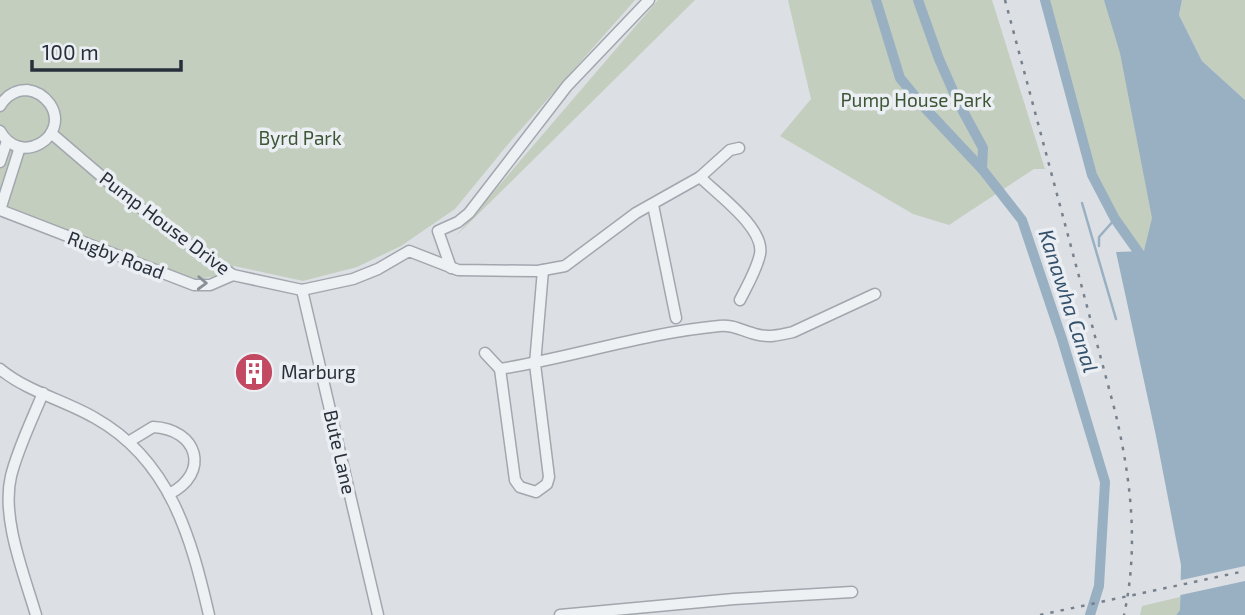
<svg xmlns="http://www.w3.org/2000/svg" width="1245" height="615" viewBox="0 0 1245 615" font-family="'Exo 2',sans-serif">
<style>
.green{fill:#c3cebe}
.water{fill:#99b0c3}
.pier{fill:#dce0e5}
.lines{fill:none;stroke-linecap:round;stroke-linejoin:round}
.stream{stroke:#99b0c3;stroke-width:2.5}
.canal{stroke:#99b0c3;stroke-width:10}
.street-casing{stroke:#a2a7ae;stroke-width:13}
.street{stroke:#eef1f4;stroke-width:10}
.rail{stroke:#77818d;stroke-width:2.5;stroke-dasharray:3.5 7;stroke-linecap:butt}
.oneway{stroke:#8a9097}
.labels{text-anchor:middle;stroke-width:7;stroke-linejoin:round;paint-order:stroke}
.park-label{font-size:19px;fill:#3d5535;stroke:#ebeff3}
.street-label{font-size:19px;fill:#272f3a;stroke:#ebeff3}
.poi-label{font-size:19px;fill:#272f3a;stroke:#ebeff3;text-anchor:start}
.water-label{font-size:21px;font-style:italic;fill:#34506b;stroke:#ebeff3}
</style>
<rect width="100%" height="100%" fill="#dce0e5"/>
<g class="green">
<polygon points="0,0 635,0 509,143 455,209 401,246 357,267 303,281 234,266 217,276 196,279 0,206"/>
<polygon points="658,0 695,0 455,237"/>
<polygon points="788,0 992,0 1045,169 1034,169 949,225 913,214 780,136 811,99"/>
<polygon points="1045,0 1112,0 1157,194 1150,271 1107,208 1090,171"/>
<polygon points="1182,0 1245,0 1245,100 1202,61 1179,15"/>
<polygon points="1180,597 1180,610 1176,615 1140,615 1142,606"/>
</g>
<polygon class="water" points="1104,0 1182,0 1179,15 1202,61 1245,100 1245,615 1176,615 1180,610 1181,565 1156,436 1116,252 1144,251 1152,218 1120,53"/>
<polygon class="pier" points="1245,566 1245,581 1176,596 1177,581"/>
<g class="lines">
<g class="stream">
<polyline points="1082,203 1116,319"/>
<polyline points="1099,246 1099,237 1115,219"/>
</g>
<g class="canal">
<polyline points="876,0 900,78 923,106 982,169 1022,220 1062,339 1105,482 1099,586 1090,615"/>
<polyline points="918,0 939,59 958,102 983,148 982,169"/>
<polyline points="1045,0 1092,175 1115,219 1144,260"/>
</g>
<g class="street-casing">
<g id="street">
<path d="M0,106C6,96 15,90 27,90C36,91 44,96 50,104C71,136 20,168 0,131"/>
<polyline points="51,133 114,187 171,232 233,275 302,290 353,279 378,269 409,251 458,270 538,271 565,266 636,213 700,177 730,150 739,148"/>
<polyline points="0,162 7,141"/>
<path d="M700,177C717,194 765,228 760,254C757,269 747,286 740,300"/>
<polyline points="653,205 676,318"/>
<polyline points="0,210 194,285 210,285 233,275"/>
<polyline points="0,210 20,147"/>
<polyline points="451,268 438,231 458,222 469,213 567,86 649,0"/>
<path d="M543,270L535,364L549,477L547,484L536,492L520,487L515,480L500,369C573,357 645,333 719,326C732,324 743,331 755,334C768,338 780,335 793,332L875,294"/>
<polyline points="302,290 378,615"/>
<polyline points="485,353 500,369"/>
<path d="M0,369C28,392 64,400 95,418C170,460 191,537 209,615"/>
<path d="M130,441L153,427C198,429 211,473 169,494"/>
<path d="M36,615C24,574 1,518 11,476C18,448 32,420 43,393"/>
<polyline points="560,615 734,599 852,592"/>
</g>
</g>
<use href="#street" class="street"/>
<g class="rail">
<path d="M1005,0L1115,411C1131,479 1139,546 1124,615"/>
<polyline points="1040,615 1245,571"/>
</g>
</g>
<defs><path id="oneway-chevron" d="M-2-3.5L2.5 0L-2 3.5" fill="none" stroke-width="1.6" stroke-linecap="round" stroke-linejoin="round" transform="scale(1.75)"/></defs>
<use class="oneway" href="#oneway-chevron" transform="translate(202 283) rotate(2)"/>
<defs>
<g id="building-disc" transform="scale(2.0125)"><circle r="9.5" fill="#c34861" stroke="#ebeff3"/><path d="M-4-6H4V6H1V3H-1V6H-4ZM-2.5-4.3h1.7v1.8h-1.7ZM.8-4.3h1.7v1.8H.8ZM-2.5-1h1.7V.8h-1.7ZM.8-1h1.7V.8H.8Z" fill="#fff"/></g>
</defs>
<g fill-rule="evenodd">
<use href="#building-disc" x="254" y="372"/>
</g>
<g class="labels">
<g class="park-label">
<text x="916" y="107">Pump House Park</text>
<text x="300" y="145">Byrd Park</text>
</g>
<g class="street-label">
<text transform="translate(165 223) rotate(37)" y="7">Pump House Drive</text>
<text transform="translate(116 255) rotate(21)" y="7">Rugby Road</text>
<text transform="translate(340 452) rotate(77)" y="7">Bute Lane</text>
</g>
<g class="poi-label">
<text x="281" y="379">Marburg</text>
</g>
<g class="water-label">
<text transform="translate(1068 301) rotate(72)" y="7">Kanawha Canal</text>
</g>
</g>
<path d="M32 60v10h149v-10" fill="none" stroke="#272f3a" stroke-width="3.5"/>
<text x="42" y="60" font-size="21" fill="#272f3a" stroke="#ebeff3" stroke-width="5" paint-order="stroke">100 m</text>
</svg>
